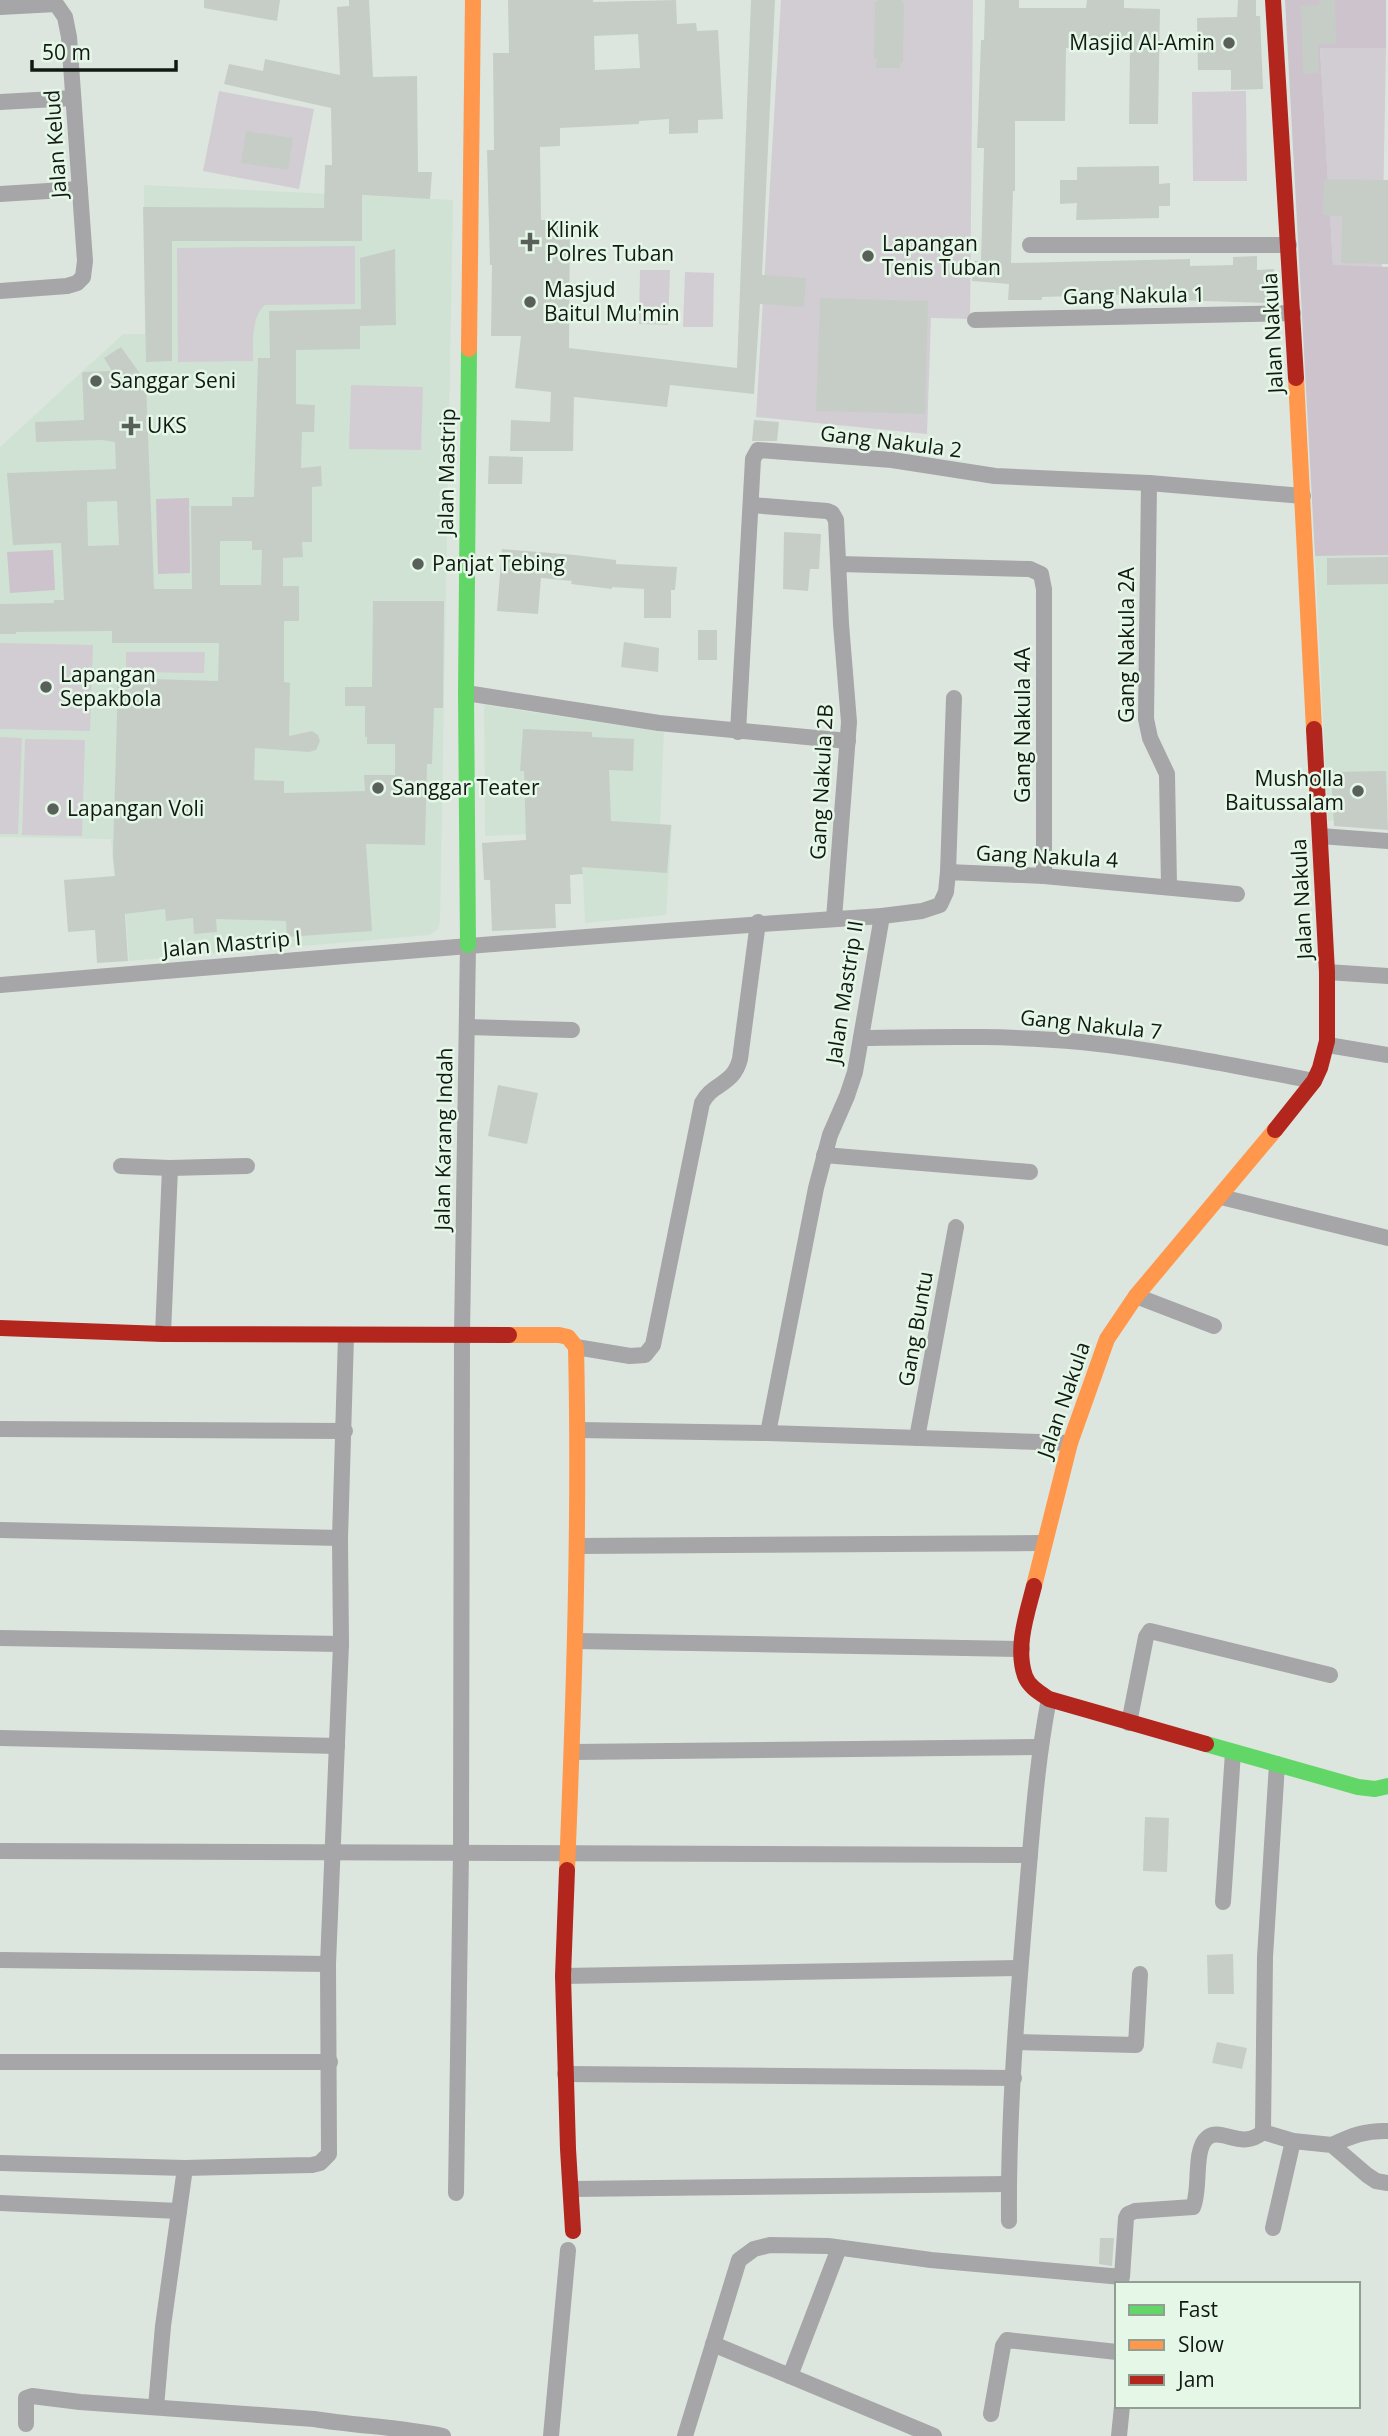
<svg xmlns="http://www.w3.org/2000/svg" width="1388" height="2436" viewBox="0 0 1388 2436" font-family="'Open Sans',sans-serif">
<style>
.built{fill:#d0e2d3}
.green{fill:#d2cdd3}
.forest{fill:#ccc3cc}
.building{fill:#c6cdc7;fill-rule:evenodd}
.lines{fill:none;stroke-linecap:round;stroke-linejoin:round}
.street{stroke:#a6a5a7;stroke-width:16}
.fast{stroke:#63d668;stroke-width:16}
.slow{stroke:#ff974d;stroke-width:16}
.jam{stroke:#b3261e;stroke-width:16}
.poi-dot{fill:#59605a;stroke:#e5f7e7;stroke-width:2.5}
.labels{text-anchor:middle;stroke-width:5;stroke-linejoin:round;paint-order:stroke}
.poi-label{font-size:21px;fill:#121813;stroke:#e5f7e7;text-anchor:start}
.street-label{font-size:21px;fill:#121813;stroke:#e5f7e7}
</style>
<rect width="100%" height="100%" fill="#dce6de"/>
<g class="built">
<polygon points="144,185 453,200 440,921 438,929 429,935 129,961 123,874 114,875 111,839 0,837 0,447 123,334 145,334"/>
<polygon points="1388,555 1388,812 1328,821 1315,556"/>
<polygon points="484,705 664,732 660,824 672,825 666,915 585,923 581,832 485,836"/>
</g>
<g class="green">
<polygon points="781,0 973,0 970,319 931,318 927,434 756,417"/>
<polygon points="1320,48 1386,48 1382,267 1333,266"/>
<polygon points="219,91 314,109 299,189 203,171"/>
<polygon points="1246,91 1247,181 1193,181 1192,92"/>
<path d="M355,246V304L265,305C251,316 253,345 253,361L178,362L177,248Z"/>
<polygon points="640,270 670,270 668,325 639,324"/>
<polygon points="685,272 714,273 713,327 683,327"/>
<polygon points="351,385 423,387 421,450 349,449"/>
<polygon points="0,643 93,645 90,731 0,729"/>
<polygon points="126,652 205,652 204,673 126,672"/>
<polygon points="0,737 22,738 18,834 0,834"/>
<polygon points="25,739 85,740 82,836 22,835"/>
</g>
<g class="forest">
<polygon points="1285,0 1386,0 1386,48 1320,48 1333,265 1388,267 1388,555 1315,556"/>
<polygon points="189,498 190,573 158,574 156,499"/>
<polygon points="53,550 55,590 10,593 7,552"/>
</g>
<g class="building">
<polygon points="204,0 280,0 277,21 204,8"/>
<polygon points="349,0 369,0 373,77 417,76 418,172 432,172 430,199 362,195 362,241 172,241 172,361 146,362 143,207 324,208 325,165 332,165 331,108 224,84 229,64 263,71 265,59 340,75 337,7 349,6"/>
<path d="M508,0H593V2L676,0L677,24L696,23L697,31L718,30L723,119L698,120V133L669,134V119L639,121V124L560,128V146L540,147L541,220H570L569,348L737,368L751,0H775L762,275L806,278L804,307L760,304L754,394L670,385L667,407L574,397L573,451H510L511,420L550,422L551,392L515,388L521,336H491L492,265H490L487,150H494L493,53H509ZM638,34L640,68L595,70L594,36Z"/>
<polygon points="879,0 902,0 902,3 904,3 903,62 900,63 900,68 876,68 877,58 874,58 875,2"/>
<polygon points="985,0 1019,0 1019,8 1086,8 1087,0 1124,0 1124,8 1160,9 1158,124 1129,124 1130,49 1066,48 1065,121 1015,121 1015,191 1013,191 1011,263 1190,259 1190,266 1233,265 1233,257 1257,256 1257,270 1274,269 1274,293 1268,293 1268,303 1174,300 1174,293 1042,297 1042,300 1008,300 1009,284 972,281 973,261 981,261 984,148 977,148 981,40 984,40"/>
<polygon points="1238,0 1256,0 1256,16 1260,16 1263,89 1231,90 1231,70 1198,70 1197,18 1237,17"/>
<polygon points="1319,0 1335,0 1336,44 1318,44 1319,73 1303,74 1301,6 1319,5"/>
<polygon points="246,131 293,138 288,170 241,163"/>
<polygon points="1159,166 1159,184 1170,183 1170,206 1159,206 1159,218 1076,220 1077,203 1060,204 1060,180 1077,180 1077,167"/>
<polygon points="1324,179 1388,180 1388,264 1341,263 1342,216 1323,215"/>
<path d="M395,249L396,325L360,326V349L296,350V404L315,405L314,432H302L301,468L321,466L322,486L312,487V542H302L303,557L283,558V586H299V621H284V682L290,683L289,736L312,731L318,735L320,741L316,750L309,752L255,748L254,780L284,781V793L365,791L364,775H395V744H367V737H365V706H345V687H372L373,601H444L443,708H434L432,764H427L425,845L366,844L372,931L287,937L286,921L216,919L217,932L194,934L193,918L166,921L165,909L125,914L128,961L97,963L95,930L68,932L64,880L115,876L113,855L118,678L218,681L219,643H112V631L16,632V634H0V604L54,603V600H64L61,543L13,545L7,473L116,469L115,442L102,440L36,442L35,422L84,420L82,372L112,371L104,358L121,347L146,382L154,589H192L191,506H232V497H254L258,358H270L269,311L361,309L360,258ZM117,501L119,545L88,546L87,502ZM220,541H252V550H262L261,585H220Z"/>
<polygon points="820,298 928,301 925,414 816,411"/>
<polygon points="754,420 779,422 777,441 752,441"/>
<polygon points="489,456 523,457 522,484 488,484"/>
<polygon points="784,532 821,534 819,569 810,569 808,591 783,589"/>
<polygon points="502,549 575,555 616,560 616,564 677,567 675,590 671,590 671,618 644,618 644,589 612,587 612,589 571,584 572,581 541,578 538,614 497,611"/>
<polygon points="1388,557 1388,584 1327,585 1327,558"/>
<rect x="698" y="630" width="19" height="30"/>
<polygon points="624,642 659,648 658,672 621,667"/>
<polygon points="523,729 592,732 592,737 634,739 633,771 609,770 611,821 671,825 667,873 582,867 583,874 570,875 571,904 555,904 556,928 492,931 490,880 484,880 482,843 526,840 524,771 520,771"/>
<polygon points="1386,771 1388,830 1334,826 1331,772"/>
<polygon points="498,1085 538,1093 527,1144 488,1136"/>
<polygon points="1145,1817 1169,1818 1167,1872 1143,1871"/>
<polygon points="1233,1954 1234,1994 1208,1994 1207,1955"/>
<polygon points="1217,2042 1247,2048 1242,2069 1212,2063"/>
<polygon points="1100,2238 1114,2238 1112,2266 1099,2264"/>
</g>
<g class="lines">
<g class="street">
<polyline points="0,7 56,4 65,17 69,37 85,261 83,277 77,283 67,286 0,291"/>
<polyline points="0,102 73,98"/>
<polyline points="0,194 80,189"/>
<polyline points="1030,245 1289,245"/>
<polyline points="975,320 1293,313"/>
<polyline points="1149,483 1146,719 1150,738 1167,774 1169,886"/>
<polyline points="751,505 827,511 832,513 836,520 841,624 849,722 834,919"/>
<polyline points="839,564 1030,569 1041,574 1044,589 1044,876"/>
<polyline points="466,693 659,723 848,741"/>
<polyline points="738,732 753,459 758,450 892,460 995,476 1149,483 1303,496"/>
<polyline points="1320,836 1388,841"/>
<polyline points="948,872 954,698"/>
<polyline points="882,916 922,911 940,905 946,892 948,872 1044,876 1237,894"/>
<polyline points="1327,972 1388,976"/>
<path d="M0,985C294,960 588,935 882,916L855,1072L847,1096L830,1135L816,1188L768,1433"/>
<polyline points="467,1027 572,1030"/>
<path d="M861,1038C934,1037 1009,1035 1081,1042C1159,1050 1237,1066 1314,1081"/>
<polyline points="1328,1045 1388,1055"/>
<polyline points="824,1155 1030,1172"/>
<polyline points="121,1166 170,1168 247,1166"/>
<polyline points="1221,1197 1388,1238"/>
<polyline points="1136,1296 1214,1326"/>
<polyline points="163,1334 170,1168"/>
<path d="M576,1347L630,1356L645,1355L653,1345L702,1103C713,1082 733,1086 740,1059L758,922"/>
<polyline points="0,1429 345,1431"/>
<polyline points="578,1430 768,1433 1070,1443"/>
<polyline points="917,1438 956,1227"/>
<polyline points="0,1530 340,1538"/>
<polyline points="577,1546 1042,1543"/>
<polyline points="0,1638 341,1644"/>
<polyline points="576,1641 1022,1649"/>
<polyline points="1129,1723 1146,1637 1150,1631 1330,1675"/>
<polyline points="0,1738 337,1746"/>
<polyline points="573,1752 1039,1747"/>
<polyline points="1277,1764 1265,1957 1263,2132 1293,2141 1332,2145 1367,2175 1376,2181 1388,2183"/>
<polyline points="0,1851 1030,1855"/>
<polyline points="1223,1902 1233,1752"/>
<polyline points="0,1960 328,1964"/>
<polyline points="563,1976 1020,1968"/>
<polyline points="1016,2042 1136,2045 1140,1974"/>
<polyline points="0,2062 330,2062"/>
<polyline points="565,2074 1014,2078"/>
<path d="M1332,2145C1351,2136 1366,2130 1388,2131"/>
<polyline points="0,2163 185,2168 312,2165 320,2163 329,2154 328,1964 341,1644 340,1538 346,1336"/>
<polyline points="571,2189 1009,2184"/>
<polyline points="456,2193 461,1851 462,1334 468,945"/>
<polyline points="0,2203 179,2211"/>
<path d="M1009,2221C1008,2114 1017,2007 1026,1901C1032,1833 1036,1765 1049,1699"/>
<polyline points="1273,2228 1293,2141"/>
<polyline points="713,2344 934,2436"/>
<polyline points="790,2376 839,2248"/>
<polyline points="156,2407 163,2326 185,2168"/>
<polyline points="991,2414 1003,2346 1007,2340 1117,2352"/>
<path d="M26,2424V2398L32,2396L80,2402L314,2419C357,2426 400,2427 443,2436"/>
<polyline points="551,2436 568,2250"/>
<path d="M685,2436L739,2260L754,2249L770,2245L828,2246L931,2260L1122,2277L1126,2218L1128,2214L1135,2211L1193,2207C1201,2190 1193,2150 1207,2138C1221,2126 1241,2151 1263,2132"/>
<polyline points="1119,2436 1122,2406"/>
</g>
<g class="fast">
<polyline points="468,945 466,693 469,349"/>
<polyline points="1206,1744 1358,1787 1375,1789 1388,1786"/>
</g>
<g class="slow">
<polyline points="469,349 473,0"/>
<polyline points="1296,378 1314,729"/>
<path d="M509,1335H559L568,1337L576,1347C580,1522 574,1696 567,1870"/>
<polyline points="1034,1586 1070,1443 1107,1339 1136,1296 1275,1130"/>
</g>
<g class="jam">
<polyline points="1273,0 1296,378"/>
<polyline points="1275,1130 1314,1081 1320,1068 1327,1041 1327,972 1314,729"/>
<polyline points="0,1328 163,1334 509,1335"/>
<path d="M1034,1586C1027,1614 1015,1647 1025,1676C1029,1687 1040,1693 1049,1699L1206,1744"/>
<polyline points="567,1870 563,1976 568,2149 573,2231"/>
</g>
</g>
<g class="poi-dot">
<circle cx="1229" cy="43" r="7"/>
<path d="M526.5 231.5h7v7h7v7h-7v7h-7v-7h-7v-7h7z"/>
<circle cx="868" cy="256" r="7"/>
<circle cx="530" cy="302" r="7"/>
<circle cx="96" cy="381" r="7"/>
<path d="M127.5 415.5h7v7h7v7h-7v7h-7v-7h-7v-7h7z"/>
<circle cx="418" cy="564" r="7"/>
<circle cx="46" cy="687" r="7"/>
<circle cx="378" cy="788" r="7"/>
<circle cx="1358" cy="791" r="7"/>
<circle cx="53" cy="809" r="7"/>
</g>
<g class="labels">
<g class="poi-label">
<text x="1215" y="50" text-anchor="end">Masjid Al-Amin</text>
<text x="546" y="237">Klinik<tspan x="546" dy="24">Polres Tuban</tspan></text>
<text x="882" y="251">Lapangan<tspan x="882" dy="24">Tenis Tuban</tspan></text>
<text x="544" y="297">Masjud<tspan x="544" dy="24">Baitul Mu'min</tspan></text>
<text x="110" y="388">Sanggar Seni</text>
<text x="147" y="433">UKS</text>
<text x="432" y="571">Panjat Tebing</text>
<text x="60" y="682">Lapangan<tspan x="60" dy="24">Sepakbola</tspan></text>
<text x="1344" y="786" text-anchor="end">Musholla<tspan x="1344" dy="24">Baitussalam</tspan></text>
<text x="392" y="795">Sanggar Teater</text>
<text x="67" y="816">Lapangan Voli</text>
</g>
<g class="street-label">
<text transform="translate(56 144) rotate(-94)" y="7">Jalan Kelud</text>
<text transform="translate(1134 296) rotate(-1)" y="7">Gang Nakula 1</text>
<text transform="translate(1273 333) rotate(-93)" y="7">Jalan Nakula</text>
<text transform="translate(891 442) rotate(7)" y="7">Gang Nakula 2</text>
<text transform="translate(447 472) rotate(-89)" y="7">Jalan Mastrip</text>
<text transform="translate(1127 645) rotate(-90)" y="7">Gang Nakula 2A</text>
<text transform="translate(1023 725) rotate(-90)" y="7">Gang Nakula 4A</text>
<text transform="translate(822 782) rotate(-87)" y="7">Gang Nakula 2B</text>
<text transform="translate(1047 857) rotate(3)" y="7">Gang Nakula 4</text>
<text transform="translate(1302 899) rotate(-93)" y="7">Jalan Nakula</text>
<text transform="translate(232 944) rotate(-5)" y="7">Jalan Mastrip I</text>
<text transform="translate(845 992) rotate(-81)" y="7">Jalan Mastrip II</text>
<text transform="translate(1091 1025) rotate(6)" y="7">Gang Nakula 7</text>
<text transform="translate(444 1139) rotate(-89)" y="7">Jalan Karang Indah</text>
<text transform="translate(916 1329) rotate(-80)" y="7">Gang Buntu</text>
<text transform="translate(1064 1400) rotate(-71)" y="7">Jalan Nakula</text>
</g>
</g>
<rect x="1115" y="2282" width="245" height="126" fill="#e5f7e7" stroke="#919e92" stroke-width="2"/>
<rect x="1129" y="2305" width="35" height="10" fill="#63d668" stroke="#919e92" stroke-width="2"/>
<text x="1178" y="2317" font-size="21" fill="#121813">Fast</text>
<rect x="1129" y="2340" width="35" height="10" fill="#ff974d" stroke="#919e92" stroke-width="2"/>
<text x="1178" y="2352" font-size="21" fill="#121813">Slow</text>
<rect x="1129" y="2375" width="35" height="10" fill="#b3261e" stroke="#919e92" stroke-width="2"/>
<text x="1178" y="2387" font-size="21" fill="#121813">Jam</text>
<path d="M32 60v10h144v-10" fill="none" stroke="#121813" stroke-width="3.5"/>
<text x="42" y="60" font-size="21" fill="#121813" stroke="#e5f7e7" stroke-width="5" paint-order="stroke">50 m</text>
</svg>
